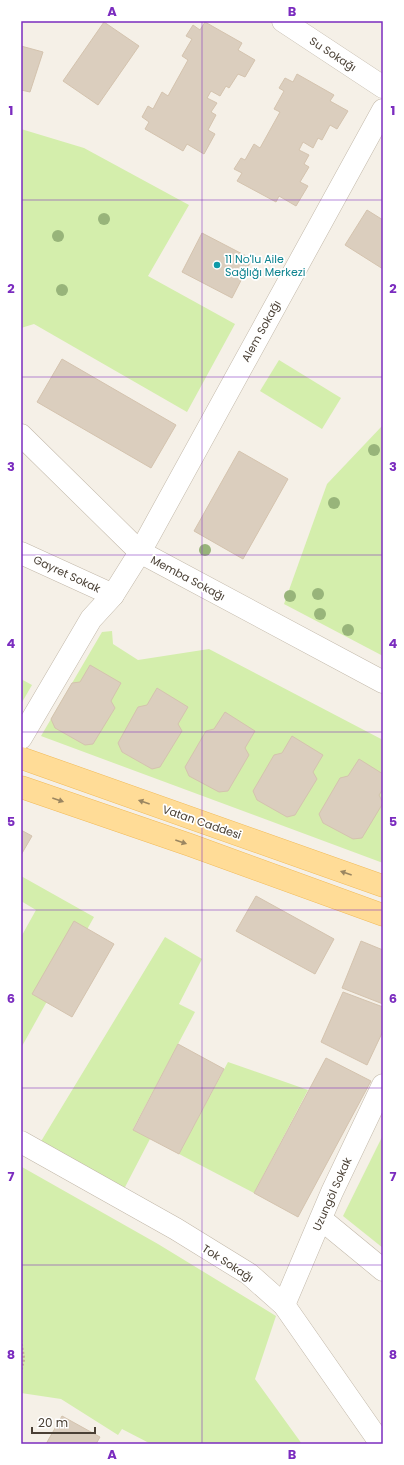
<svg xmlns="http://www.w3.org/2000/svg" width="404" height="1465" viewBox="0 0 404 1465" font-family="Poppins,sans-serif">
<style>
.green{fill:#d4eeac}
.building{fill:#dbcebe;stroke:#d4c3ae}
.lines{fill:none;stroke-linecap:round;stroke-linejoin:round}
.minor-casing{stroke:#c2b8a9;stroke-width:23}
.major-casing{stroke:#f1bb5a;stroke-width:23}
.path{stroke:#c6b398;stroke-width:2.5;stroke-dasharray:2 2;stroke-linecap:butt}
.minor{stroke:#fff;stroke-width:22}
.major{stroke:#ffdc97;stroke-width:22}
.tree{fill:#98b47a}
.oneway{fill:#9b8661}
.grid{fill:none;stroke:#7b2cbf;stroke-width:1;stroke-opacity:0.55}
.culture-dot{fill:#0f9aa8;stroke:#fff;stroke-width:1.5}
.labels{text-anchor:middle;stroke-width:3.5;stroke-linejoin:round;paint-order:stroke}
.street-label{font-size:11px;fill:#4a4035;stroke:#fff}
.culture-label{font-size:11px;fill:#0d838f;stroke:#fff;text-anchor:start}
.neatline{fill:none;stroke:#7b2cbf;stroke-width:1.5}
.grid-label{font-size:13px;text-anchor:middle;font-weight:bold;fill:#7b2cbf}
</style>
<rect width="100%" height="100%" fill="#f5f0e7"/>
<g class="green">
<polygon points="21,129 84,148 189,205 148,276 235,324 187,412 34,324 21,328"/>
<polygon points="279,360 341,398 322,429 260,391"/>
<polygon points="383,425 383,656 284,604 327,484"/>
<polygon points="112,631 113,644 138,660 209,649 383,740 383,863 41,736 102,632"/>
<polygon points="21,679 32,685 21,704"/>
<polygon points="21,876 94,917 21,1048 21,937 36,910 21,901"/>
<polygon points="165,937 202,959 179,1004 195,1012 133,1129 150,1139 124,1189 40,1143"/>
<polygon points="228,1062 308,1090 254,1193 179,1154"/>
<polygon points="383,1135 383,1248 343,1216"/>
<polygon points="22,1167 158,1244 276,1316 255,1379 302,1444 151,1444 122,1429 118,1435 61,1399 21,1393 21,1168"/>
</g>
<g class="building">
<polygon points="104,22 139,46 98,105 63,81"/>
<polygon points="205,22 242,43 238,50 255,60 245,77 238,74 229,88 226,86 220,96 211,91 207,98 217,103 211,112 216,115 208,130 215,134 204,154 187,144 183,151 145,129 149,122 142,117 148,106 153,109 162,92 168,96 188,60 182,56 192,39 186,36 193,25 200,30"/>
<polygon points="21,46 43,52 30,92 21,90"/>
<polygon points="297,74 334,95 330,101 348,111 337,129 330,125 322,140 318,138 313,148 303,142 299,150 309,155 304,164 309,167 300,182 308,186 296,206 279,196 276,202 237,181 242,173 234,169 241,158 245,160 254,144 260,148 280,112 274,109 284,91 279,88 285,78 293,82"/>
<polygon points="367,210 383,220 383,269 345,245"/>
<polygon points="202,233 252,259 232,298 182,272"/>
<polygon points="62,359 176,425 151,468 37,402"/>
<polygon points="239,451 288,479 243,559 194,531"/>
<polygon points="90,665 121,683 111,701 115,708 93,744 85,745 55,728 51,719 72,683 80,682"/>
<polygon points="157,688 188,707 178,724 182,731 160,767 152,769 122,752 118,743 138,707 147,705"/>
<polygon points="225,712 255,731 245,748 249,755 228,791 219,792 189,776 185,767 206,731 214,729"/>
<polygon points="292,736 323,755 313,772 317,779 295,815 287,817 257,800 253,791 274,755 282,753"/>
<polygon points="359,759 383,774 383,789 379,795 383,803 362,838 353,839 323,823 319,814 340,778 348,776"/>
<polygon points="21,830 32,836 21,855"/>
<polygon points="256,896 334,939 315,974 236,931"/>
<polygon points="74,921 114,944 72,1017 32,994"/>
<polygon points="361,941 383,950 383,1004 342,988"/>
<polygon points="343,992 383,1007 383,1031 367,1065 321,1042"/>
<polygon points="178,1044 224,1069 179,1154 133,1130"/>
<polygon points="326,1058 371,1081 298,1217 254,1193"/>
<polygon points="62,1416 100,1437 96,1444 46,1444"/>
</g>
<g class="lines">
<g class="minor-casing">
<g id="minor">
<polyline points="283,21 383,87"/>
<polyline points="21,435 140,552 383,682"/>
<polyline points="21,553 113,595"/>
<polyline points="21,738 91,619 113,595 140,552 383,110"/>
<polyline points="21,1142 176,1229 249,1274 284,1305 381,1444"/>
<polyline points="321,1219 383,1270"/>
<polyline points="284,1305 332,1192 383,1085"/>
</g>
</g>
<g class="major-casing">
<g id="major">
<polyline points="21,758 383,886"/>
<polyline points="21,787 190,845 383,915"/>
</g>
</g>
<polyline class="path" points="21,1340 24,1359 21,1372"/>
<use href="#minor" class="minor"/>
<use href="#major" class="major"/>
</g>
<g class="tree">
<circle cx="104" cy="219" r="6"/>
<circle cx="58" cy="236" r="6"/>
<circle cx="62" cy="290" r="6"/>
<circle cx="374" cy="450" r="6"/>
<circle cx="334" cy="503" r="6"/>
<circle cx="205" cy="550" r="6"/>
<circle cx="318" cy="594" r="6"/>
<circle cx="290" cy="596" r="6"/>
<circle cx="320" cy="614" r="6"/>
<circle cx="348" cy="630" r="6"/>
</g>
<defs><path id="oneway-solid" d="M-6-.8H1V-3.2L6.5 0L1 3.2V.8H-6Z"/></defs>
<g class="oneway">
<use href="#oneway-solid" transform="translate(58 800) rotate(19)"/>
<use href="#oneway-solid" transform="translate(144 802) rotate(-161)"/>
<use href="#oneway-solid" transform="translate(181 842) rotate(19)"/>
<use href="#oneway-solid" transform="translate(346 873) rotate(-161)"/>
</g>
<path class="grid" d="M202,21V1444M21,200H383M21,377H383M21,555H383M21,732H383M21,910H383M21,1088H383M21,1265H383"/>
<circle class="culture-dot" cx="217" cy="265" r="4"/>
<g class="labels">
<g class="street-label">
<text transform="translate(333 54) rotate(33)" y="4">Su Sokağı</text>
<text transform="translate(261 331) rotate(-61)" y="4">Alem Sokağı</text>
<text transform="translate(67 574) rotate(25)" y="4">Gayret Sokak</text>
<text transform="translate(188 578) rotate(28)" y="4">Memba Sokağı</text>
<text transform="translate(202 822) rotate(19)" y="4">Vatan Caddesi</text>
<text transform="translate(332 1194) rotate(-66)" y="4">Uzungöl Sokak</text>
<text transform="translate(228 1263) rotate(33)" y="4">Tok Sokağı</text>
</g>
<g class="culture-label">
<text x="225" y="263">11 No'lu Aile<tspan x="225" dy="13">Sağlığı Merkezi</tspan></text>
</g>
</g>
<rect width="404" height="1465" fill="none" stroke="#ffffff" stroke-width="44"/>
<path d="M32 1427v6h63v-6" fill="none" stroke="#4a4035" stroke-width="2"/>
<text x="38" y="1427" font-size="12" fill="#4a4035" stroke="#ffffff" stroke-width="3" paint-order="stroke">20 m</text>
<rect x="22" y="22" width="360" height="1421" class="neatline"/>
<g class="grid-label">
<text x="112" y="16">A</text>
<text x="292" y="16">B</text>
<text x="11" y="115">1</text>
<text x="393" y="115">1</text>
<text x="11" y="293">2</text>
<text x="393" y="293">2</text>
<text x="11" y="471">3</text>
<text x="393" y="471">3</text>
<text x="11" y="648">4</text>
<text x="393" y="648">4</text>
<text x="11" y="826">5</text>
<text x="393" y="826">5</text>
<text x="11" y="1003">6</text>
<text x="393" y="1003">6</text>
<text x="11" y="1181">7</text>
<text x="393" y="1181">7</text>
<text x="11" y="1359">8</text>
<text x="393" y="1359">8</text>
<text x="112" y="1459">A</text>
<text x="292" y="1459">B</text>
</g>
</svg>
